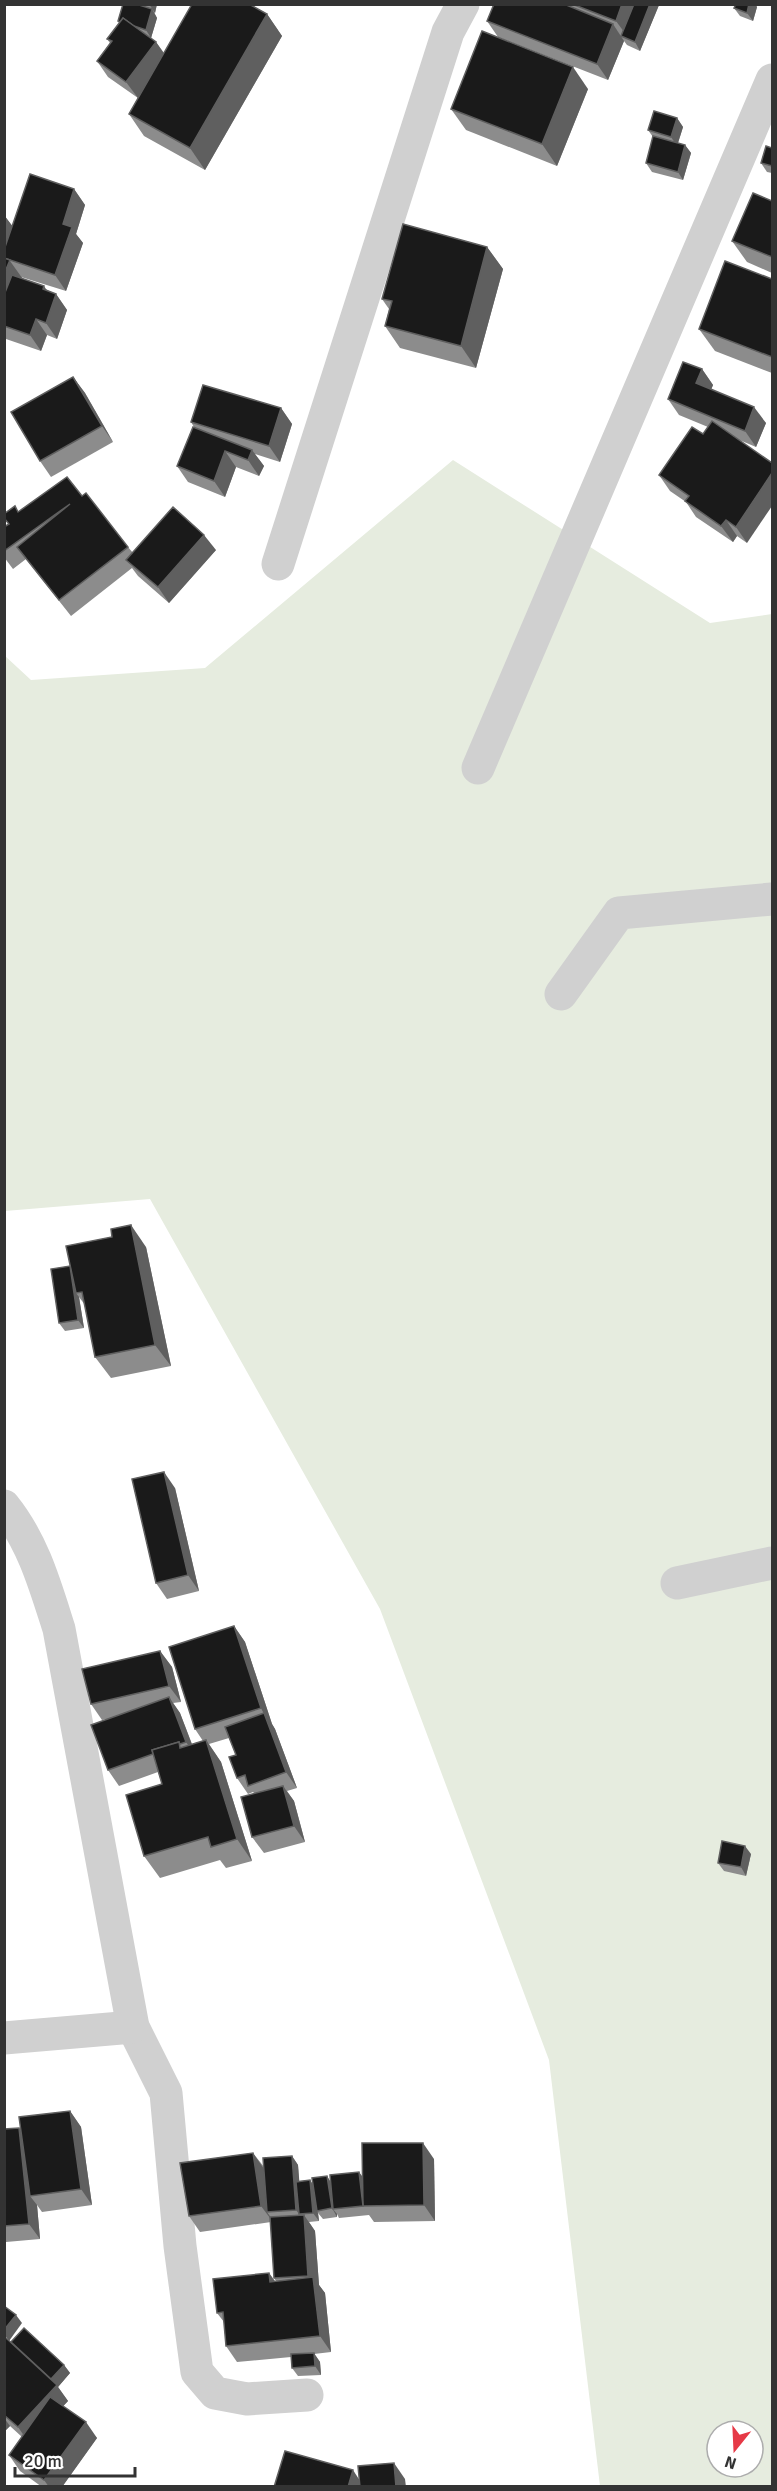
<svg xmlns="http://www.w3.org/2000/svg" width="777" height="2491" viewBox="0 0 777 2491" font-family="Signika,sans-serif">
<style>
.green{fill:#e6ecdf;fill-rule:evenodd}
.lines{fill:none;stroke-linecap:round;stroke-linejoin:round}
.minor{stroke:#d0d0d0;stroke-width:33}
.wall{fill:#8c8c8c}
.shaded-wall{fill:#5f5f5f}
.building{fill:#1a1a1a;stroke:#5f5f5f;stroke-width:1.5}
</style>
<rect width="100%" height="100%" fill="#fff"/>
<path class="green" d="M453,460L710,623L772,614V2486H600L549,2060L380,1609L150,1199L5,1211L4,655L31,680L205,668ZM717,2431H753V2467H717Z"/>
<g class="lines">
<g class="minor">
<polyline points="278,564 448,32 463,4"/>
<polyline points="478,768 772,80"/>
<polyline points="561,994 619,913 772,899"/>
<path d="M4,1506C33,1542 45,1585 59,1629L133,2027L166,2093L180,2246L197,2372L215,2393L247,2399L307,2395"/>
<polyline points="677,1583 772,1563"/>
<polyline points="4,2038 133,2027"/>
</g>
</g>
<g class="wall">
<polygon points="123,4 157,4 155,13 154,12 157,18 151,38 150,38 156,42 164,53 267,14 282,36 205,170 144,136 129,114 140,94 138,98 108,77 97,61 110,43 107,39 119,23 118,21"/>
<polygon points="494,4 659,4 659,5 640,51 627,45 624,41 608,80 498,37 487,21"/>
<polygon points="736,4 755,4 757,7 753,21 740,16 734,8"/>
<polygon points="588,89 557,166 466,130 451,109"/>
<polygon points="677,118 683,127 678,143 685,145 691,153 683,180 652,172 646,163 653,137 648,130"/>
<polygon points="772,148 772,173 767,172 761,163"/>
<polygon points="74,189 85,205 76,234 83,243 66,291 21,277 23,279 56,294 67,310 57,339 47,335 41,351 6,339 4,337 4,215 12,226"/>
<polygon points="772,201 772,273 747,262 732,241"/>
<polygon points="487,247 503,269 476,368 400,348 385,326 389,309 382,299"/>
<polygon points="772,279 772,373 715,351 699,329"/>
<polygon points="702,369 713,385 711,390 766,423 756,447 737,439 747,543 737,536 733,542 696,517 686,502 670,491 659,475 703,434 708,427 679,415 668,399"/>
<polygon points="73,377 85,393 113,442 51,477 40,461"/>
<polygon points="281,408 292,424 280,462 255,454 264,466 259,476 236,467 225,497 188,482 177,466 194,427 191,422"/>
<polygon points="82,496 128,547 133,553 216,550 169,603 138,576 132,568 71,616 26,559 13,569 4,557 4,527 9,524 18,512"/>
<polygon points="146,1247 171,1366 111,1378 95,1357 85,1305 79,1297 84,1328 65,1331 59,1323 70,1266"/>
<polygon points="175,1488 199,1591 167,1599 156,1583"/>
<polygon points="234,1626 245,1642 272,1724 275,1729 297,1788 287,1791 294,1801 305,1842 264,1853 252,1837 254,1793 253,1792 248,1794 237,1778 236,1755 229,1738 209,1744 221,1762 252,1861 226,1868 220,1860 160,1878 144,1856 162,1784 158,1772 119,1786 108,1770 107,1719 102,1720 91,1704 160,1651 172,1667 181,1702 173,1703 180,1713 192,1744 203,1741 195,1729"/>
<polygon points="751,1854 746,1876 724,1871 718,1863"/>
<polygon points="70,2111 81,2127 92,2205 42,2212 37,2205 40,2239 6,2242 4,2240 4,2129 21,2131"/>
<polygon points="253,2153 264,2167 292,2156 298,2165 299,2181 310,2180 313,2185 327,2176 330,2182 359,2172 362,2177 434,2159 435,2221 374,2222 369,2215 339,2218 337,2214 337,2217 323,2219 318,2213 319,2221 309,2222 315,2231 319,2285 325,2293 331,2352 314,2354 320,2362 321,2375 298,2376 292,2368 291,2357 237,2362 226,2346 224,2322 217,2313 269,2273 275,2281 276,2281 274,2278 271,2222 200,2232 189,2216"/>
<polygon points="4,2340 12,2344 64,2365 70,2373 58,2387 68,2401 63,2406 97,2438 62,2487 42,2487 20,2471 9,2455 22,2437 10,2426 4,2432"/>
</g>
<g class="shaded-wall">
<polygon points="149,4 157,4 155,13"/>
<polygon points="622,4 639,4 627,36 616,21"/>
<polygon points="650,4 659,5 640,51 635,42"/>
<polygon points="749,4 755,4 757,7 753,21 747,13"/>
<polygon points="152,9 157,18 151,38 146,30"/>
<polygon points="267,14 282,36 205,170 190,148"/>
<polygon points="613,24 624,41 608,80 597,64"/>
<polygon points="156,42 167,58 138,98 126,82"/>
<polygon points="573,67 588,89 557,166 542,144"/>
<polygon points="677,118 683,127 677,146 671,137"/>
<polygon points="685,145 691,153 683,180 678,172"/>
<polygon points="74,189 85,205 76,234 83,243 66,291 55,275 63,224"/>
<polygon points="4,215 20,236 10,261 25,282 4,305"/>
<polygon points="487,247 503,269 476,368 461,346"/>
<polygon points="44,286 54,301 56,294 67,310 57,339 46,323 43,289"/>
<polygon points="36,319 47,335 41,351 30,335"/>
<polygon points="702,369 713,385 707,399 696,383"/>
<polygon points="73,377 85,393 113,442 102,426"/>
<polygon points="754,407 766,423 756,447 745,431"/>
<polygon points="281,408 292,424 280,462 269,446"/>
<polygon points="252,450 264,466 259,476 248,460"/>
<polygon points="225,451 236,467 225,497 214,481"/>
<polygon points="772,473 772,506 747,543 736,527"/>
<polygon points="726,520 737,536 733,542 721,526"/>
<polygon points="204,535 216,550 169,603 158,587"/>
<polygon points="131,1225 146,1247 171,1366 155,1345"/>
<polygon points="70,1266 76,1275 76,1293 79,1297 84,1328 78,1320"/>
<polygon points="164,1472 175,1488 199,1591 188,1575"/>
<polygon points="234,1626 245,1642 272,1724 275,1729 297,1788 286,1772 264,1714 261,1708"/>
<polygon points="160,1651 172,1667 181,1702 169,1686"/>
<polygon points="169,1697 180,1713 197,1758 186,1742"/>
<polygon points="206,1740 221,1762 252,1861 237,1839"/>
<polygon points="283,1786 294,1801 305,1842 294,1826"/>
<polygon points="745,1846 751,1854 746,1876 741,1867"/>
<polygon points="70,2111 81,2127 92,2205 81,2189"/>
<polygon points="19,2128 30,2144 30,2196 37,2205 40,2239 29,2224"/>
<polygon points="423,2143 434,2159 435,2221 424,2205"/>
<polygon points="253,2153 264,2169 267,2212 272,2219 273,2222 261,2206"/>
<polygon points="292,2156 298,2165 302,2214 299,2214 296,2210"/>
<polygon points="359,2172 365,2180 363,2206"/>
<polygon points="327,2176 332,2184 333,2209 337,2214 337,2217 332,2208"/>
<polygon points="310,2180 316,2189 317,2211 318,2213 319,2221 313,2213"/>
<polygon points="304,2215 315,2231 319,2285 325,2293 331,2352 320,2336 314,2285 308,2276"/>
<polygon points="269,2273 280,2289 270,2282"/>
<polygon points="16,2315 22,2323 9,2341 4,2334 4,2330"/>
<polygon points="314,2353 320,2362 321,2375 315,2366"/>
<polygon points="64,2365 70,2373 58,2387 68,2401 29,2443 18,2427 51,2379"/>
<polygon points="4,2418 10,2426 4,2432"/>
<polygon points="86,2422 97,2438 62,2487 49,2487 44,2480"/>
<polygon points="394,2463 405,2479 406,2487 396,2487"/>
<polygon points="353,2470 364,2487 348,2487"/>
</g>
<g class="building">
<polygon points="123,4 136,4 152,9 146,30 134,26 123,18 120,22 118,21"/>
<polygon points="192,4 249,4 267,14 190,148 129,114"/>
<polygon points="494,4 564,4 613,24 597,64 487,21"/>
<polygon points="572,4 622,4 616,21"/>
<polygon points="634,4 650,4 635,42 621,36"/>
<polygon points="736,4 749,4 747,13 734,8"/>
<polygon points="123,18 156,42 126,82 97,61 112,41 107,39"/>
<polygon points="482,31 573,67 542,144 451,109"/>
<polygon points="654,111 677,118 671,137 648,130"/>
<polygon points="653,136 685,145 678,172 646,163"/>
<polygon points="766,146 772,148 772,166 761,163"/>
<polygon points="30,174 74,189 63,224 72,227 55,275 4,258 4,250"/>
<polygon points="753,193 772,201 772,257 732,241"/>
<polygon points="403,224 487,247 461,346 385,326 392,301 382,299"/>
<polygon points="4,258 10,260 4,274"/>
<polygon points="725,261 772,279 772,357 699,329"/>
<polygon points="12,275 44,286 43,289 56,294 46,323 36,319 30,335 4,326 4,295"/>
<polygon points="683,362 702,369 696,383 754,407 745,431 668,399"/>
<polygon points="73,377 102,426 40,461 11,412"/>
<polygon points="203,385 281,408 269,446 191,422"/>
<polygon points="712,421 772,463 772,473 736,527 726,520 721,526 685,501 689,496 659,475 692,427 703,434"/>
<polygon points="193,427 252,450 248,460 225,451 214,481 177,466"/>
<polygon points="67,477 82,496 86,493 128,547 59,600 17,547 70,504 4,551 4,527 9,524 4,518 4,514 15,506 18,512"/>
<polygon points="173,507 204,535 158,587 126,560"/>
<polygon points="131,1225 155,1345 95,1357 82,1292 76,1293 66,1246 112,1237 111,1229"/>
<polygon points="70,1266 78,1320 59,1323 51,1269"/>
<polygon points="164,1472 188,1575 156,1583 132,1479"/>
<polygon points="234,1626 261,1708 195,1729 169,1647"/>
<polygon points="160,1651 169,1686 91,1704 82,1669"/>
<polygon points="169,1697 186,1742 180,1744 179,1742 152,1750 153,1754 108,1770 91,1725"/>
<polygon points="264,1713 286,1772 248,1786 245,1775 237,1778 229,1757 236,1755 225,1727"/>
<polygon points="206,1740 237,1839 211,1847 208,1837 144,1856 126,1795 162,1784 152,1750 179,1742 180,1748"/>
<polygon points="283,1786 294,1826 252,1837 241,1797"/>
<polygon points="722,1841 745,1846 741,1867 718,1863"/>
<polygon points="70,2111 81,2189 30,2196 19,2117"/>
<polygon points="19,2128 29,2224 4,2226 4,2129"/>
<polygon points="362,2143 423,2143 424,2205 363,2206"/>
<polygon points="253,2153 261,2206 189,2216 180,2163"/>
<polygon points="292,2156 296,2210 267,2212 263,2158"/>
<polygon points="359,2172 363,2206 333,2209 330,2175"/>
<polygon points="327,2176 332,2208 317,2211 312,2178"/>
<polygon points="310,2180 313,2213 299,2214 296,2182"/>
<polygon points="304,2215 308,2276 274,2278 270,2217"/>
<polygon points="269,2273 270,2282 313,2277 320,2336 226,2346 223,2312 217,2313 213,2279"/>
<polygon points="4,2306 16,2315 4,2330"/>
<polygon points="24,2328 64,2365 51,2379 11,2342"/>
<polygon points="6,2338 57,2385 18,2427 4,2415 4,2340"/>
<polygon points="314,2353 315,2366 292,2368 291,2354"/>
<polygon points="50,2397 86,2422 44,2480 9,2455"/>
<polygon points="285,2451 353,2470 348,2487 274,2487"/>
<polygon points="394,2463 396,2487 360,2487 358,2466"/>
</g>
<rect width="777" height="2491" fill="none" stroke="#333333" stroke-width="12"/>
<g transform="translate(735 2449) rotate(198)"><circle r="28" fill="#ffffff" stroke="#adadad" stroke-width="1.5"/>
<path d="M0-4.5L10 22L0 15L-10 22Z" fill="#e63946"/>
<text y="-9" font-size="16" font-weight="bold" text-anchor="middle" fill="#333333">N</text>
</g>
<path d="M15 2467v9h120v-9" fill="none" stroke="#333333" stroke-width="3"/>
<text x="24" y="2467" font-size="18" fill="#333333" stroke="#ffffff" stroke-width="4.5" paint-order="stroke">20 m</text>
</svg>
